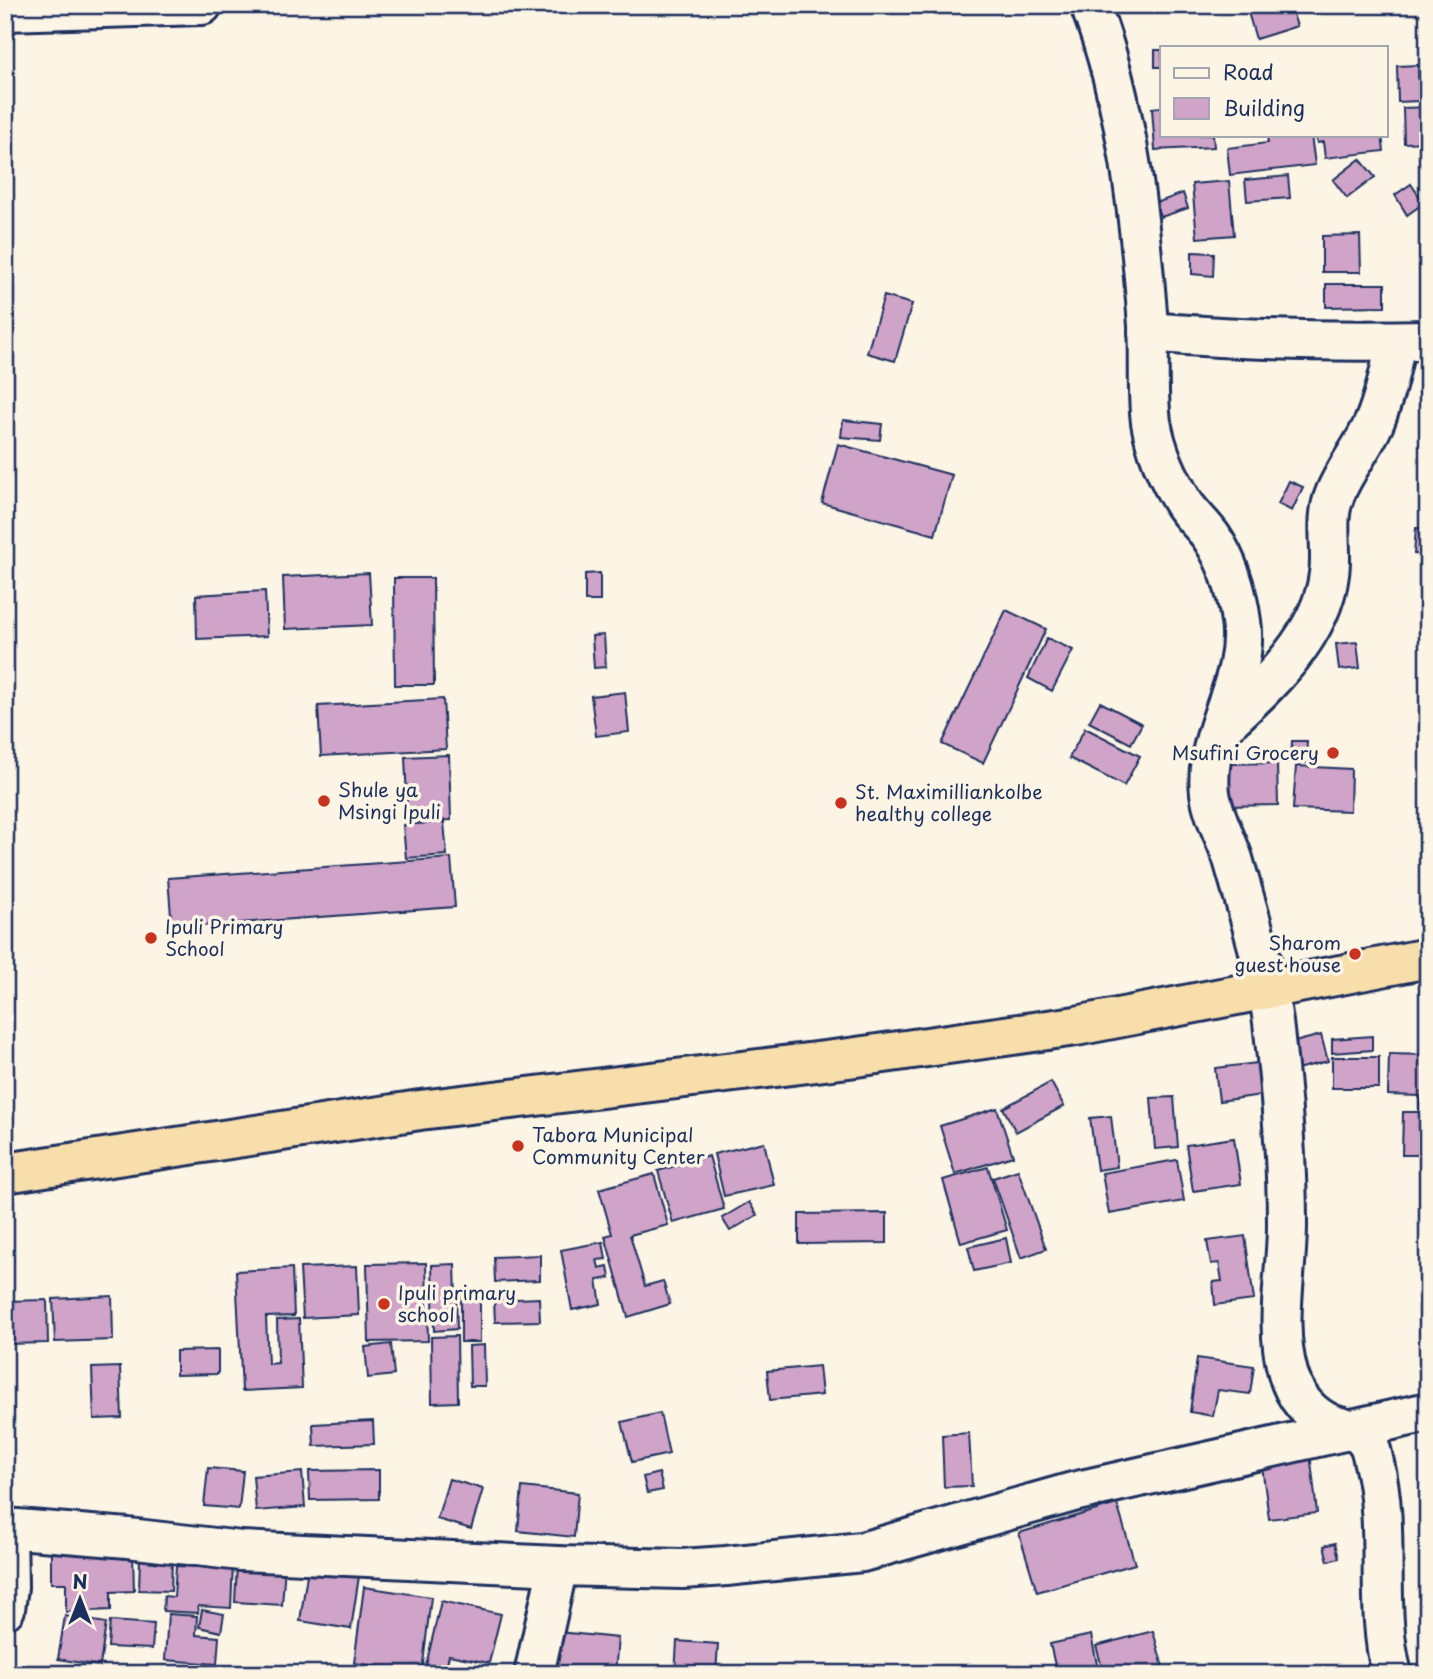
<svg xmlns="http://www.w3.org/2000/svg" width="1433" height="1679" viewBox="0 0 1433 1679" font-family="'Playpen Sans',sans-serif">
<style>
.building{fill:#d0a4c8;stroke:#1b2f5e;stroke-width:2}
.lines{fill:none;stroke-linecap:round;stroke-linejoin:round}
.street-casing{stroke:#1b2f5e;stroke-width:44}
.highway-casing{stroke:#1b2f5e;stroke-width:44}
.street{stroke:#fcf5e5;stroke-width:38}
.highway{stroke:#f8deab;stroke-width:38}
.poi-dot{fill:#c8321e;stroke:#fcf5e5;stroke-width:2.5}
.labels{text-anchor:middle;stroke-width:7;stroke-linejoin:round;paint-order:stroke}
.poi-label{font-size:19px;fill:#1b2f5e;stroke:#fcf5e5;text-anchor:start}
</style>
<rect width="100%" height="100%" fill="#fcf5e5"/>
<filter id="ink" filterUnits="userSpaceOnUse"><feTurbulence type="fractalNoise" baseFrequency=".0143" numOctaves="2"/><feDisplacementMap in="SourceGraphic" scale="14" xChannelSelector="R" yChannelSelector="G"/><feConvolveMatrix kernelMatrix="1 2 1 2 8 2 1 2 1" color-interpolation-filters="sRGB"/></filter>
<g filter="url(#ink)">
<g class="building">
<polygon points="1259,5 1290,5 1297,26 1256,39 1247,9"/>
<rect x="1155" y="50" width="7" height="17"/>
<polygon points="1418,65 1419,101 1398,102 1397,66"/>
<polygon points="1162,107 1162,135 1213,135 1214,147 1155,150 1152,108"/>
<polygon points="1428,107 1428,142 1404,143 1403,108"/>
<polygon points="1267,135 1311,135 1315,165 1230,175 1227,148 1268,143"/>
<polygon points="1315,135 1382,135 1384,151 1325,158 1323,142 1317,143"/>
<polygon points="1360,159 1375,177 1347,198 1333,180"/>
<polygon points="1288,176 1290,198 1247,201 1245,180"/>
<polygon points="1229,181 1234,235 1197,238 1192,184"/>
<polygon points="1411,184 1424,203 1407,215 1395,195"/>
<polygon points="1183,193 1188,208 1161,217 1156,203"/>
<rect x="1421" y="220" width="7" height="53"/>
<polygon points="1360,235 1361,272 1322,272 1322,236"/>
<polygon points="1192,252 1214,253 1213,276 1192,274"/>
<polygon points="1326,284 1385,284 1385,306 1326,307"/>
<polygon points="884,296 912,304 895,361 867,353"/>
<polygon points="843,420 882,424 880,440 841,437"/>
<polygon points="838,444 952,475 935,535 822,503"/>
<polygon points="1289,481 1303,487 1292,511 1278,504"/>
<polygon points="1416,528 1428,529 1428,555 1414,554"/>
<polygon points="369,573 372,625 285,629 283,577"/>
<polygon points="600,573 600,601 585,601 585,574"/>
<polygon points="394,578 433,578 434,685 395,685"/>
<polygon points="265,591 267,636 197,639 196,595"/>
<polygon points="1006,610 1046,629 983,763 942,744"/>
<polygon points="604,635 606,667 594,668 592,636"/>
<polygon points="1047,638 1073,650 1052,691 1028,678"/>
<polygon points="1357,642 1360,668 1339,670 1336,644"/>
<polygon points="625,692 629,732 596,736 591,696"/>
<polygon points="443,699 446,749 321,756 318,706"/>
<polygon points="1100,702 1142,724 1131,744 1089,722"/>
<polygon points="1085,728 1140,756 1124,786 1069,758"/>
<polygon points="1292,741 1307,741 1306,763 1291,762"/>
<polygon points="449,755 451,820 408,822 405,757"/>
<polygon points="1277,763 1278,805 1225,806 1223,764"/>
<polygon points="1296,766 1351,769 1350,811 1293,809"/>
<polygon points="444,822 447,855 406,858 403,825"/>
<polygon points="451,858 455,907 172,928 168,878"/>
<polygon points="1321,1035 1328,1061 1293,1070 1287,1044"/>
<polygon points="1372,1036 1372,1050 1332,1053 1332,1039"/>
<polygon points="1389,1054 1428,1055 1428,1136 1420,1136 1420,1155 1402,1155 1403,1112 1420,1112 1420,1096 1388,1095"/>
<rect x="1332" y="1057" width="47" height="31"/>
<polygon points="1265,1062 1269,1094 1219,1101 1215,1068"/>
<polygon points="1051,1082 1064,1106 1016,1132 1003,1108"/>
<polygon points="1174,1097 1178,1147 1155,1149 1151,1098"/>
<polygon points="997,1108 1013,1156 955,1174 940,1126"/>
<polygon points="1111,1116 1117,1167 1097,1170 1090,1118"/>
<polygon points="1234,1138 1241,1184 1193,1191 1186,1145"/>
<polygon points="764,1142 774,1185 724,1196 714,1154"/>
<polygon points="709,1156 724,1209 673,1223 658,1171"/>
<polygon points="1177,1160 1184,1201 1109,1214 1102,1173"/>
<polygon points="988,1167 1007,1230 961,1243 943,1180"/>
<polygon points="1018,1170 1046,1249 1021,1258 993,1178"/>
<polygon points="654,1174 668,1225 630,1235 645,1286 663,1281 670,1304 628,1317 605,1236 612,1234 599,1189"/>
<polygon points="749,1202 757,1215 730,1231 722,1218"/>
<polygon points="887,1213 887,1243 799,1244 799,1214"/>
<polygon points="1245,1236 1254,1300 1215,1305 1213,1282 1222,1281 1219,1263 1211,1264 1207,1241"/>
<polygon points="1006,1238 1011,1263 974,1271 968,1247"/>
<polygon points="603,1242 606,1259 597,1260 599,1268 608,1266 610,1278 597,1280 601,1304 572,1310 561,1250"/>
<polygon points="540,1255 540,1280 495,1282 494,1257"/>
<polygon points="426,1263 428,1341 369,1342 367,1264"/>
<polygon points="455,1264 457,1329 434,1331 432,1265"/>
<polygon points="357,1266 359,1315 303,1318 300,1268"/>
<polygon points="292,1268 294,1316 266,1317 268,1364 278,1363 277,1320 299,1319 302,1388 242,1391 236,1271"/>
<rect x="461" y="1291" width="19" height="51"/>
<polygon points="112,1296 113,1340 55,1342 53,1299"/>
<polygon points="539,1298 540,1321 495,1322 494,1300"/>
<polygon points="47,1300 48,1343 5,1344 5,1301"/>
<polygon points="457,1336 458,1402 432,1403 431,1337"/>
<polygon points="391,1344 394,1375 368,1378 365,1347"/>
<polygon points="484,1345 485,1386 470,1386 469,1346"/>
<polygon points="218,1350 218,1374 176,1375 176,1351"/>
<polygon points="1197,1358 1254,1366 1250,1394 1218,1390 1213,1416 1190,1412"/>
<polygon points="819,1366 822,1395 770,1400 767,1371"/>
<polygon points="120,1367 122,1418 94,1419 92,1368"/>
<polygon points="660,1413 669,1454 632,1462 622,1422"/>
<polygon points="373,1421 374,1444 314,1446 313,1424"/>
<polygon points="969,1433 972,1486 944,1487 942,1435"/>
<polygon points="1310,1453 1317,1513 1269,1519 1261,1458"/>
<polygon points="208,1468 243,1471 239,1509 204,1506"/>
<polygon points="379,1470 379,1499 310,1500 309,1471"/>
<polygon points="302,1472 305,1507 256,1511 253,1476"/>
<polygon points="659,1473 663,1490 647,1493 643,1477"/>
<polygon points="449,1479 483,1489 471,1529 437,1519"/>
<polygon points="522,1487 578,1493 574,1537 518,1531"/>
<polygon points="1117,1504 1135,1564 1037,1592 1019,1533"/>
<polygon points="51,1543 133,1554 134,1591 111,1592 111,1610 66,1612 66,1583 51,1583"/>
<polygon points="1335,1543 1339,1558 1328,1561 1324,1546"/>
<polygon points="140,1558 172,1559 171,1591 139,1590"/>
<polygon points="197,1561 233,1563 231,1608 198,1606 198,1613 163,1611 164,1596 174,1597 176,1566 196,1567"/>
<polygon points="237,1563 285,1566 282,1605 235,1602"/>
<polygon points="308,1568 359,1576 351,1629 300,1621"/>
<polygon points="364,1587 431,1597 422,1672 354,1663"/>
<polygon points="441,1601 501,1614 489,1663 449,1655 445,1674 424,1674"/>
<polygon points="202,1610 224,1614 221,1632 199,1627"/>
<polygon points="168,1614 197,1616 196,1635 219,1637 217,1664 165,1660"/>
<polygon points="65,1616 106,1623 100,1666 58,1659"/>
<polygon points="110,1621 154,1624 152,1649 108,1647"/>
<polygon points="1153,1631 1163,1667 1139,1674 1104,1674 1096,1646"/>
<polygon points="558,1632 618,1638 615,1674 554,1674"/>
<polygon points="1091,1635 1099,1674 1057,1674 1050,1644"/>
<polygon points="677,1641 718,1644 716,1674 675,1674"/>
</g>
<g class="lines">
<g class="street-casing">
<g id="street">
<path d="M1090,5C1128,104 1140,221 1148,325C1150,357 1147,391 1151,422C1156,451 1169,480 1184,504C1192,516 1204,526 1212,538C1228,562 1237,592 1241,621C1250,681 1203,732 1210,793C1213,815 1226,838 1233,859C1248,912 1266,967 1273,1022C1281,1089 1287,1157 1287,1224C1287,1275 1274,1323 1288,1373C1294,1396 1310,1416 1333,1425C1343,1428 1357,1431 1365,1439C1371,1445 1372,1455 1374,1463C1391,1531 1374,1606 1392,1674"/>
<polyline points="5,11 202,5"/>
<path d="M1148,332C1242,340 1334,342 1428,340"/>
<path d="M1224,725C1268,685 1322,635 1329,574C1333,547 1324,520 1335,494C1345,469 1363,448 1374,423C1385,397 1391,368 1396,341"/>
<polyline points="5,1528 128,1538 241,1551 558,1566 682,1569 726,1566 862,1552 1073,1492 1428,1412"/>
<polyline points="5,1609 8,1587 7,1529"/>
<polyline points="534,1674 558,1566"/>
</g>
</g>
<g class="highway-casing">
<polyline id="highway" points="5,1173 420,1110 849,1058 1076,1026 1428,958"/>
</g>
<use href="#street" class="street"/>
<use href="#highway" class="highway"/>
</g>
</g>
<g class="poi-dot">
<circle cx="1333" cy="753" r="7"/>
<circle cx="324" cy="801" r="7"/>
<circle cx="841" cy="803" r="7"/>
<circle cx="151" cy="938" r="7"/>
<circle cx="1355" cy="954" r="7"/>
<circle cx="518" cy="1146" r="7"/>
<circle cx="384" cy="1304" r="7"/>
</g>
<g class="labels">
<g class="poi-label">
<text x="1319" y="760" text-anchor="end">Msufini Grocery</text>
<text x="338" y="797">Shule ya<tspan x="338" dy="22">Msingi Ipuli</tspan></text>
<text x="855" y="799">St. Maximilliankolbe<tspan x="855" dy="22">healthy college</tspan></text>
<text x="165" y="934">Ipuli Primary<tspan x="165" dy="22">School</tspan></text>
<text x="1341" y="950" text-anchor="end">Sharom<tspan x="1341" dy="22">guest house</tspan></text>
<text x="532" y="1142">Tabora Municipal<tspan x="532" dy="22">Community Center</tspan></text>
<text x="398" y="1300">Ipuli primary<tspan x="398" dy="22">school</tspan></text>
</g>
</g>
<rect width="1433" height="1679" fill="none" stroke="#fcf5e5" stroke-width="28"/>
<rect x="14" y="14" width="1405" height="1651" fill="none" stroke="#1b2f5e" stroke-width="2.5" filter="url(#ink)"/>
<rect x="1160" y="46" width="228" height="91" fill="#fcf5e5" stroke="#a2a6af" stroke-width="2"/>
<rect x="1174" y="68" width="35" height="10" fill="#fcf5e5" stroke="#a2a6af" stroke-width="2"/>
<text x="1223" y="80" font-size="21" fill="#1b2f5e">Road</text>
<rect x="1174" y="98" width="35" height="21" fill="#d0a4c8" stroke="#a2a6af" stroke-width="2"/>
<text x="1223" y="116" font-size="21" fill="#1b2f5e">Building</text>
<g transform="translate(80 1599)" stroke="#fcf5e5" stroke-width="5" paint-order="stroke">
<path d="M0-5L12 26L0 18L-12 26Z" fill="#1b2f5e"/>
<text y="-10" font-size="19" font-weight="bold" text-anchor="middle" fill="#1b2f5e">N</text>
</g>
</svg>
